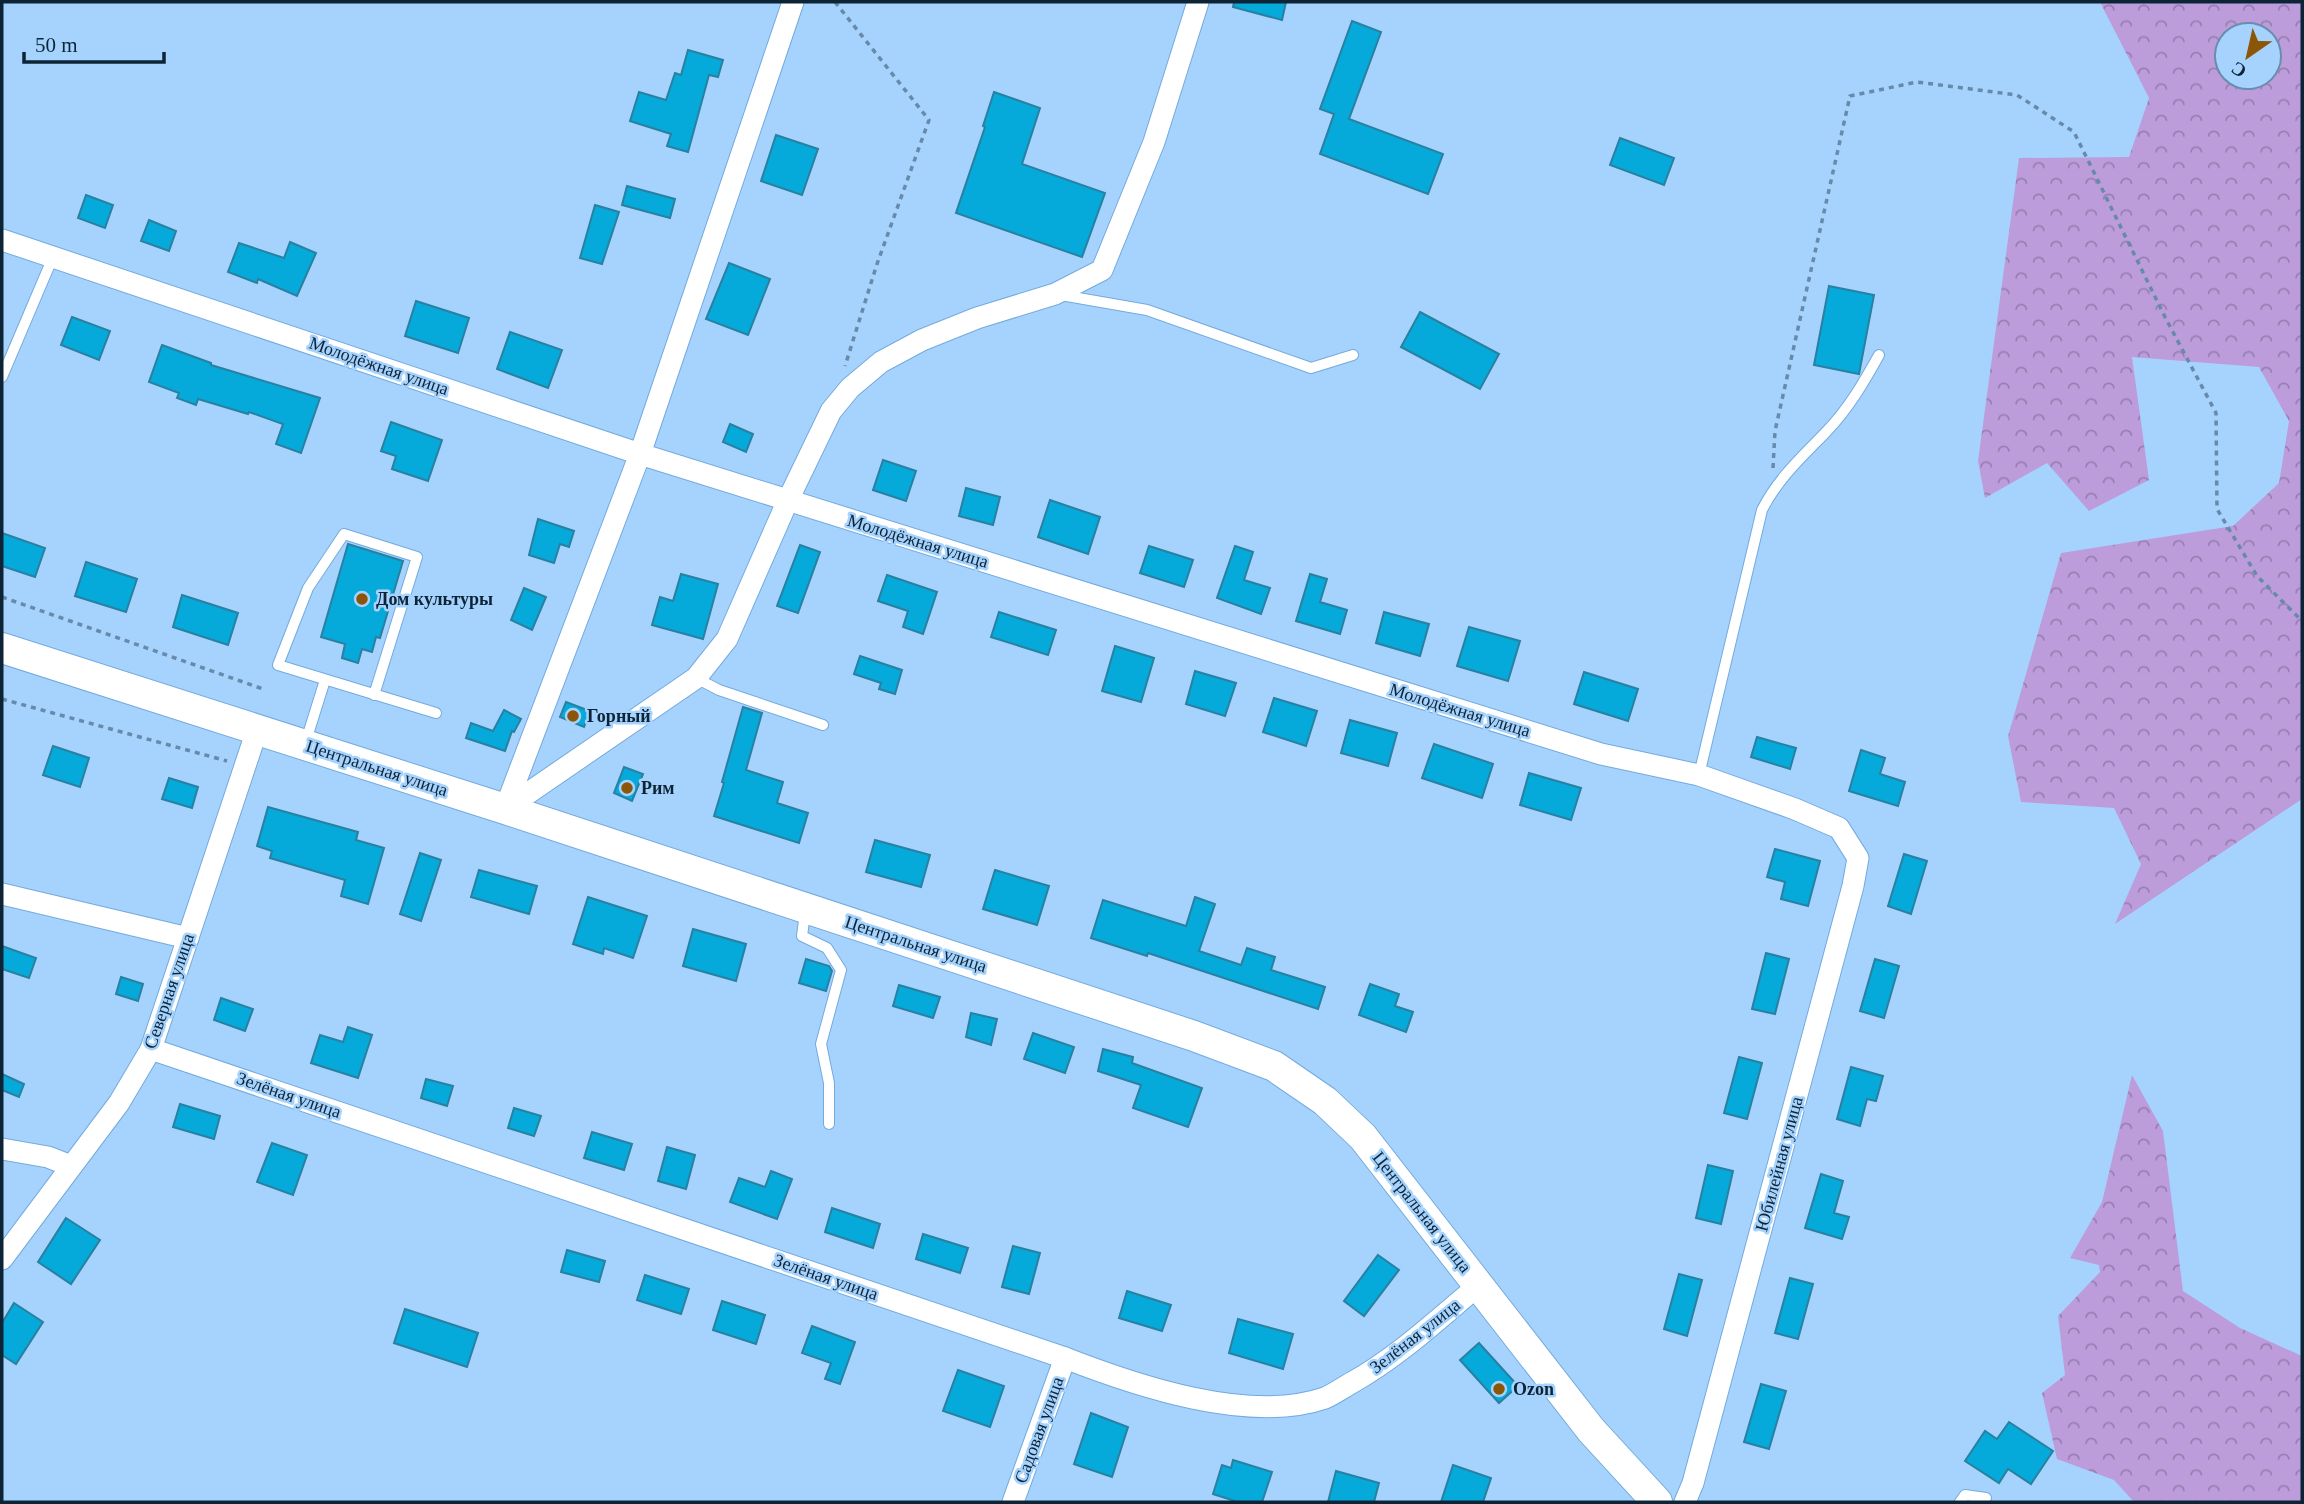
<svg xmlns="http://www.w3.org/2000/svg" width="2304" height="1504" viewBox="0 0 2304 1504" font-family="'Times New Roman',serif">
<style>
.forest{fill:url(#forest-crowns);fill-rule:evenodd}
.building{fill:#05a9da;stroke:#2980a1;stroke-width:2}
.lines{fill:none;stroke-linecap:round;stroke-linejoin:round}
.lane-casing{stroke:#73aadd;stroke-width:12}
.street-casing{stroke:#73aadd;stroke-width:23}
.secondary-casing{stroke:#73aadd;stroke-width:32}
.path{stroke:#678aab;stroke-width:3.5;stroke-dasharray:5 5;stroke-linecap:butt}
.lane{stroke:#fff;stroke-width:10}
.street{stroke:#fff;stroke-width:21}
.secondary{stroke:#fff;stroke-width:30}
.poi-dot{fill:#8c5608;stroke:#a6d3fd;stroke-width:2.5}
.labels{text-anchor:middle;stroke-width:5;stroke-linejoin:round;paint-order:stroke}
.street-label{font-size:18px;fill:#0d2437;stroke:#a6d3fd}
.poi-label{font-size:18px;font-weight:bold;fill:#0d2437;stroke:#a6d3fd;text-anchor:start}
</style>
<defs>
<pattern id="forest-crowns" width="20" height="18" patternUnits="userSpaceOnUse" patternTransform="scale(1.75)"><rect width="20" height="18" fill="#bc9cda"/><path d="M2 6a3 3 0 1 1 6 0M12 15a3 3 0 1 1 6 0" fill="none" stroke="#977fb2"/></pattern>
</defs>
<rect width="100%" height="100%" fill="#a6d3fd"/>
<g class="forest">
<path d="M2100,2H2302V799L2115,924L2141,864L2114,808L2021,802L2008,736L2061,553L2233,526L2279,483L2289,421L2259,367L2132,357L2149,480L2089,511L2047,463L1985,498L1978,461L2019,158L2129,157L2149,98ZM2227,35H2269V77H2227Z"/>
<polygon points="2132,1075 2163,1131 2183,1291 2240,1328 2302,1356 2302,1502 2134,1502 2114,1480 2057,1459 2042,1393 2065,1375 2058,1316 2100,1272 2099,1265 2070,1258 2102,1202"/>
</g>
<g class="building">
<polygon points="1234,2 1286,2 1282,20 1233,7"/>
<polygon points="1352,21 1381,32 1349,119 1443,154 1428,194 1320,154 1334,114 1320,109"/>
<polygon points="688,50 723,60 718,77 709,75 688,152 667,146 671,134 630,121 639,92 666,100 675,73 681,75"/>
<polygon points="994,92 1040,108 1022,164 1105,193 1082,257 956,213 985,127 983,126"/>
<polygon points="776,135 818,149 802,195 761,181"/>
<polygon points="1620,138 1674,158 1664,185 1610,165"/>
<polygon points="627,186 675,199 670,218 622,205"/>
<polygon points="86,195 113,205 105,228 78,218"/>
<polygon points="595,205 619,212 602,264 580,258"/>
<polygon points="149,220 176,231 169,251 141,241"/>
<polygon points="290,242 316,253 297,296 258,279 257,283 228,272 239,243 284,258"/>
<polygon points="729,263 770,279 748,335 706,319"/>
<polygon points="1829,286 1874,295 1859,374 1814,365"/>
<polygon points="416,301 469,318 458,353 405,336"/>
<polygon points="1420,312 1499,354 1480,389 1401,347"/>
<polygon points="72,317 110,331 99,360 61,345"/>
<polygon points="510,332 562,350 548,388 497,369"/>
<polygon points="162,345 211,363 211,365 320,398 301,453 276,444 283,424 249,412 248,414 198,399 196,405 177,398 179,393 149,382"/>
<polygon points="391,422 442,440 428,481 392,469 396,456 381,451"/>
<polygon points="730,424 753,434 746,452 723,442"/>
<polygon points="883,460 916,471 906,501 873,490"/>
<polygon points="966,488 1000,497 993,525 959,516"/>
<polygon points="1050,500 1100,517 1088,554 1038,537"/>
<polygon points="538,519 574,531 569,547 560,544 554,563 529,555"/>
<polygon points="2,533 45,548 35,577 2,566"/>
<polygon points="348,544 403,561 380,638 376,637 372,652 362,649 358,663 342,658 345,644 321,637"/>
<polygon points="800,545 820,552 798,613 777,606"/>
<polygon points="1149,546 1193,560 1184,587 1140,573"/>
<polygon points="1235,546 1253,552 1244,580 1270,588 1261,614 1217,598"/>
<polygon points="86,562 137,579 126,612 75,596"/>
<polygon points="681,574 718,584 703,639 652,625 660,597 673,601"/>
<polygon points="1310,574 1327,579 1320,602 1347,610 1340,634 1296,621"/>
<polygon points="887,575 937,592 923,634 903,627 908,611 878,601"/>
<polygon points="524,588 546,597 532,630 511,620"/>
<polygon points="182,595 238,613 228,645 173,627"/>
<polygon points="999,612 1056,630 1048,655 991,637"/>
<polygon points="1384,612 1429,624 1420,656 1376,643"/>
<polygon points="1469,627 1520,641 1508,681 1457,666"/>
<polygon points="1115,646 1154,658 1141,702 1102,691"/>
<polygon points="860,656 902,670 895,694 879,689 881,683 854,674"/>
<polygon points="1195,671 1236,683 1225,716 1186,704"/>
<polygon points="1584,672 1638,689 1628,721 1574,704"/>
<polygon points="1274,698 1317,711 1306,746 1263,732"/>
<polygon points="566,702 590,711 584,727 560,717"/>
<polygon points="743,707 762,713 746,770 783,782 777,803 808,813 799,843 714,816 724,783 722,782"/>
<polygon points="504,710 521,719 514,732 512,731 505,751 466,738 471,723 493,731"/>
<polygon points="1350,720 1397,733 1388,766 1341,753"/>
<polygon points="1757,737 1796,748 1790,769 1751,757"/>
<polygon points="1434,744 1493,764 1482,798 1422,778"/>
<polygon points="53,746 89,758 80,787 43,775"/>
<polygon points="1861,750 1885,758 1880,774 1905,782 1898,806 1849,791"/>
<polygon points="624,767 643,774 632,801 614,793"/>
<polygon points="1529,773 1581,788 1571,820 1520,805"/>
<polygon points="169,778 198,787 192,808 162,799"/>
<polygon points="268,807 358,832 356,840 384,848 368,904 341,896 345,880 270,858 272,851 257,846"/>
<polygon points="875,840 930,855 921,887 866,872"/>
<polygon points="1775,849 1820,861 1808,906 1781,899 1785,882 1767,877"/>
<polygon points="420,853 441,860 421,921 400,914"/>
<polygon points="1904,854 1927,861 1911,914 1888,906"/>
<polygon points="479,870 537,886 529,914 471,897"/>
<polygon points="995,870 1049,886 1037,925 983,909"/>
<polygon points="588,897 647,916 633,958 604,948 603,954 573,944"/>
<polygon points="1195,897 1215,904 1199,951 1241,965 1247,948 1275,957 1271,970 1325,987 1318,1009 1148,953 1147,956 1091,938 1103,900 1186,926"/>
<polygon points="693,929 746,944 736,981 683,966"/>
<polygon points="2,946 36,958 29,978 2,969"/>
<polygon points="1766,953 1789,959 1775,1014 1752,1009"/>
<polygon points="806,959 829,966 832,971 826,991 799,983"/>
<polygon points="1875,959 1899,966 1884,1018 1860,1011"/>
<polygon points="121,977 143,984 138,1001 116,994"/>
<polygon points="1370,984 1399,994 1395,1006 1413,1012 1406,1032 1359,1015"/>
<polygon points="899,985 940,997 933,1018 893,1006"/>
<polygon points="221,998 253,1009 245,1031 214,1020"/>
<polygon points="971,1013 997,1019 991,1045 966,1037"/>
<polygon points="348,1027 372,1035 358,1078 311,1063 320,1035 343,1042"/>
<polygon points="1033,1033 1074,1047 1065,1073 1024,1059"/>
<polygon points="1103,1049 1133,1057 1132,1063 1202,1088 1188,1127 1133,1108 1141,1085 1098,1071"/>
<polygon points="1739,1057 1762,1063 1747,1119 1724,1113"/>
<polygon points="1851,1067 1883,1076 1876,1101 1867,1099 1860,1126 1837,1119"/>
<polygon points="2,1074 24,1084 19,1097 2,1090"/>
<polygon points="426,1079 453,1086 447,1106 421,1098"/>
<polygon points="180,1104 220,1116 214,1139 173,1127"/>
<polygon points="514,1108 541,1116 534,1136 508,1128"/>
<polygon points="592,1132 632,1144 624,1170 584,1158"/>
<polygon points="272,1143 307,1155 293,1195 257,1182"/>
<polygon points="667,1147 695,1155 686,1189 658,1181"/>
<polygon points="1708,1165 1733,1171 1721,1224 1696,1218"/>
<polygon points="771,1171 792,1179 777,1219 730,1202 739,1178 765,1187"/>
<polygon points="1821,1174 1843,1181 1834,1213 1849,1217 1842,1239 1805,1228"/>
<polygon points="832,1208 880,1224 873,1248 825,1232"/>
<polygon points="66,1218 100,1240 71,1284 38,1262"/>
<polygon points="923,1234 968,1248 960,1273 916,1259"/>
<polygon points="1013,1246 1040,1253 1029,1294 1002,1287"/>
<polygon points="567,1250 605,1261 599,1282 561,1272"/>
<polygon points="1378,1255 1399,1270 1364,1316 1344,1301"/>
<polygon points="1679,1274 1702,1280 1687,1336 1664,1329"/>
<polygon points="645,1275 689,1289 681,1314 637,1300"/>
<polygon points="1790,1278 1813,1284 1798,1339 1775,1333"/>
<polygon points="1127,1291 1171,1305 1162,1331 1119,1318"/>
<polygon points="722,1301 765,1315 756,1344 713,1330"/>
<polygon points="14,1303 43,1322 16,1364 2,1355 2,1323"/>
<polygon points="405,1309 478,1333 467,1367 394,1343"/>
<polygon points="1238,1319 1293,1334 1283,1369 1229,1353"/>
<polygon points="812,1326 855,1342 840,1384 825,1379 831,1363 802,1353"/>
<polygon points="1479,1343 1518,1386 1499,1403 1460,1360"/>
<polygon points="958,1370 1004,1386 990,1427 943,1411"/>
<polygon points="1761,1384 1786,1391 1769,1449 1744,1442"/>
<polygon points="1091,1413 1128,1427 1112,1477 1074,1464"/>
<polygon points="2009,1422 2053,1451 2031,1484 2008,1469 1999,1483 1965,1461 1985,1431 1997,1439"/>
<polygon points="1233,1460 1272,1472 1262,1502 1238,1502 1213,1494 1222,1465 1231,1468"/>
<polygon points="1453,1465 1491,1478 1483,1502 1441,1502"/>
<polygon points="1336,1471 1379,1483 1374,1502 1328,1502"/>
</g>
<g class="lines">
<g class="lane-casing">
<g id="lane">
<polyline points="1061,295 1147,310 1311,368 1353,355"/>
<polyline points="2,377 53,257"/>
<polyline points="696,678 719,690 823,725"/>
<polyline points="374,695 417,557 344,534 308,588 278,665 436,713"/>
<polyline points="305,744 325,680"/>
<path d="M1699,775L1762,510C1778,478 1803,456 1827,431C1849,408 1864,382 1879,355"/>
<polyline points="805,913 802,936 827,948 841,970 821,1044 829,1083 829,1124"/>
<polyline points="1960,1502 1965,1495 1986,1498"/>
</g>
</g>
<g class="street-casing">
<g id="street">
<polyline points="2,240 640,454 1601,754 1699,775 1795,809 1839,828 1858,858 1853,886 1693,1483 1685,1502"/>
<polyline points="505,809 696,678 727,639 788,500 831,411 850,388 881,362 922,340 977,318 1055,294 1102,270 1154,142 1198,2"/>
<polyline points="505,809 640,454 793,2"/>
<polyline points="2,894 188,938"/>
<path d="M151,1049L1065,1358C1137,1386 1249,1424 1325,1398C1334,1394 1344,1387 1353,1382C1399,1356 1438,1319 1479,1285"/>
<polyline points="2,1149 48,1157 71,1166"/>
<polyline points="2,1259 119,1103 151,1049 257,730"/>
<polyline points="1013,1502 1065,1358"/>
</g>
</g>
<g class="secondary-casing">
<polyline id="secondary" points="2,648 505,809 1194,1036 1274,1066 1325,1101 1363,1137 1591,1430 1657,1502"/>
</g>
<g class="path">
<polyline points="835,2 929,120 877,264 845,366"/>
<polyline points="1773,468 1775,431 1850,96 1917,82 2017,95 2074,132 2165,317 2216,413 2217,509 2257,576 2302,621"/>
<polyline points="2,597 263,689"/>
<polyline points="2,699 227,761"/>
</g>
<use href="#lane" class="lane"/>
<use href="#street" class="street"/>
<use href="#secondary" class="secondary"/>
</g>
<g class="poi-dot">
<circle cx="362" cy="599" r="7"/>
<circle cx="573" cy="716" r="7"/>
<circle cx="627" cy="788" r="7"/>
<circle cx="1499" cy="1389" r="7"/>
</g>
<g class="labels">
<g class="street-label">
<text transform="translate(379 366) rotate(19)" y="6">Молодёжная улица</text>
<text transform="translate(918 541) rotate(17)" y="6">Молодёжная улица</text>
<text transform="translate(1460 710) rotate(17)" y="6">Молодёжная улица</text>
<text transform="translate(377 768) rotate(18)" y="6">Центральная улица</text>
<text transform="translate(916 944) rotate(18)" y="6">Центральная улица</text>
<text transform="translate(169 991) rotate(-71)" y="6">Северная улица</text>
<text transform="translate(289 1095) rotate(19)" y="6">Зелёная улица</text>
<text transform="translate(1779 1164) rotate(-75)" y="6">Юбилейная улица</text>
<text transform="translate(1422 1212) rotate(52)" y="6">Центральная улица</text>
<text transform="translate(826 1277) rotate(19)" y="6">Зелёная улица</text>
<text transform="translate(1415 1336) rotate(-38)" y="6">Зелёная улица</text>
<text transform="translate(1039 1430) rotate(-70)" y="6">Садовая улица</text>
</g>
<g class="poi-label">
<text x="376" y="605">Дом культуры</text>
<text x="587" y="722">Горный</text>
<text x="641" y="794">Рим</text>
<text x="1513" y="1395">Ozon</text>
</g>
</g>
<rect width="2304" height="1504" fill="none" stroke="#0d2437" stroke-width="7"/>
<g transform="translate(2248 56) rotate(214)"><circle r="33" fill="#a6d3fd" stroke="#698dae" stroke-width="2"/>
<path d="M0-5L12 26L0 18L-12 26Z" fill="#8c5608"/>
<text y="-10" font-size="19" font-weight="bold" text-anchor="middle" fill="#0d2437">С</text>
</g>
<path d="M24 52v10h140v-10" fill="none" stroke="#0d2437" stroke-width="3.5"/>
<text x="35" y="52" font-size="21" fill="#0d2437" stroke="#a6d3fd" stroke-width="5" paint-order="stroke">50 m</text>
</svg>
